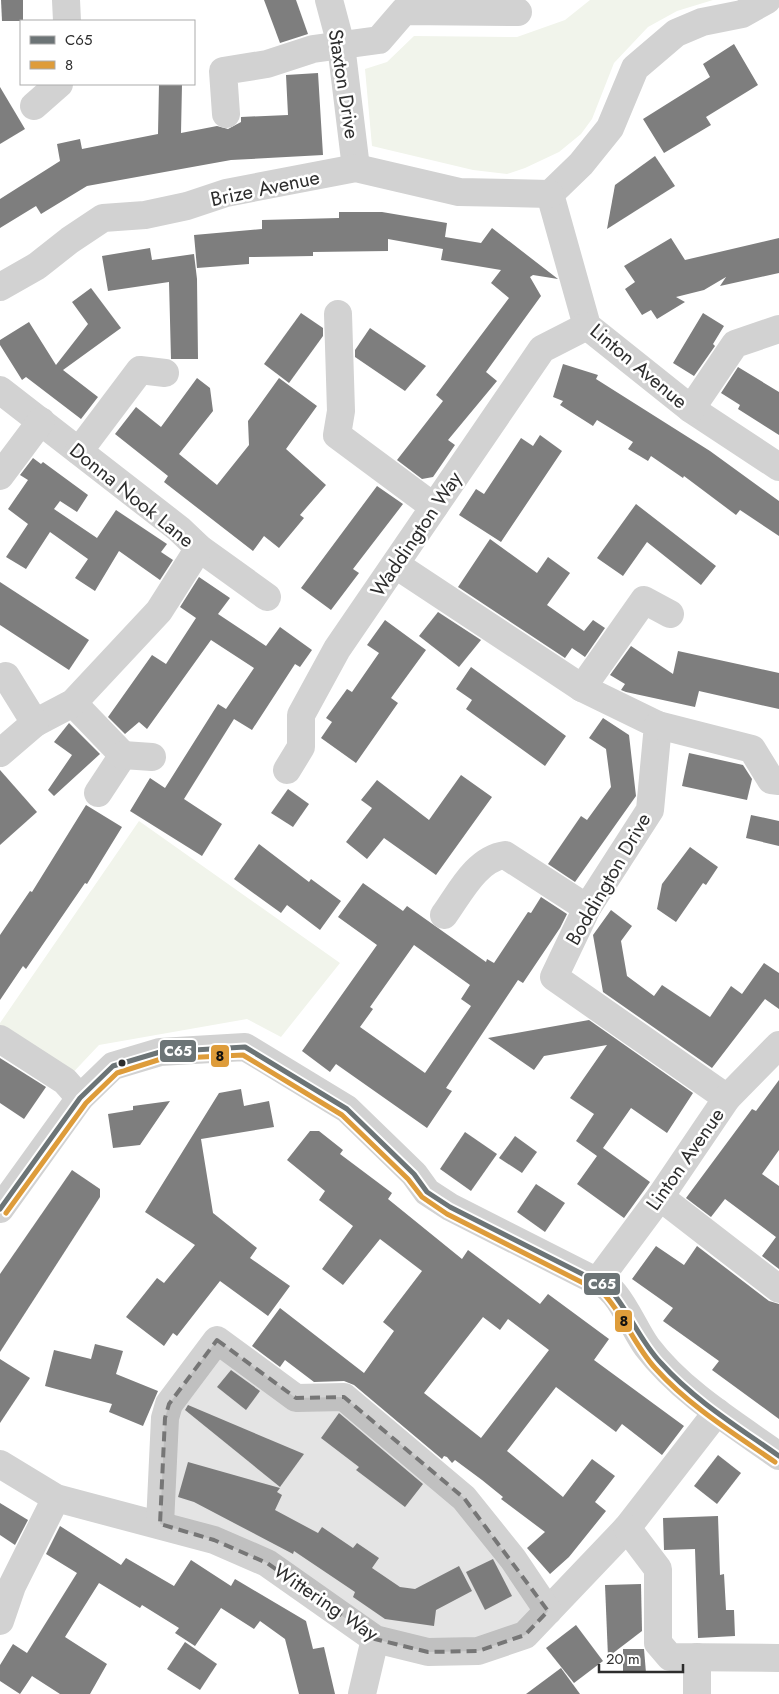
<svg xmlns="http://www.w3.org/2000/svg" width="779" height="1694" viewBox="0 0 779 1694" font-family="Jost,sans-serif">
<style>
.green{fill:#f1f4eb}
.building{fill:#7e7e7e;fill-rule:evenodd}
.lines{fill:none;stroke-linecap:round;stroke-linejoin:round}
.street{stroke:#d2d2d2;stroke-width:28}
.bus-1-casing{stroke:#fff;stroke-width:9}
.bus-2-casing{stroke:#fff;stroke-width:9}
.bus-1{stroke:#6c7476;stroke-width:5}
.bus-2{stroke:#de9c3a;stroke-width:5}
.marked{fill:#767676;fill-opacity:0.2;stroke:#767676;stroke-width:4;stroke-dasharray:10 6;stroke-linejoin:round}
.bus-dot{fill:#2d2d2d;stroke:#fff;stroke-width:2}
.labels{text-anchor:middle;stroke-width:5;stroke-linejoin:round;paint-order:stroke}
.street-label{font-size:20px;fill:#2d2d2d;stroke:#fff}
.line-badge{stroke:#fff;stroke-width:2}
.badge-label{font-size:14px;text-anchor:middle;font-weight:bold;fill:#fff}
.pale-badge-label{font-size:14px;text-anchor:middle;font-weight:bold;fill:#111}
</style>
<rect width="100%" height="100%" fill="#fff"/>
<g class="green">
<polygon points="590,0 713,0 677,11 648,27 614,63 592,119 581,134 559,152 525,168 507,174 473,170 372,146 365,69 387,62 414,36 517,37 565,20"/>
<polygon points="139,821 340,963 281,1037 247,1019 99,1045 65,1081 0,1039 0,1023"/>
</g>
<g class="building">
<polygon points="1,0 23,0 23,21 2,21"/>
<polygon points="264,0 296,0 308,34 280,43"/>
<polygon points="734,44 758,85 706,117 711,125 664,153 643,119 710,77 703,64"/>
<polygon points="318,73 323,155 231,160 87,186 41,214 36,206 0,228 0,199 60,161 57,144 80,139 82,149 158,134 159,84 182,84 181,133 217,126 228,129 241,122 241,117 288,115 286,75"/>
<polygon points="0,87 25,129 0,144"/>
<polygon points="655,156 675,186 607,229 615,185"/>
<polygon points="339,212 382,212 447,223 445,237 481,243 492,228 558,279 533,275 530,277 541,296 486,372 497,381 448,440 455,445 433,477 422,479 397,460 443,401 436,395 509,298 491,283 501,270 441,260 443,249 388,239 388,251 313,252 313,256 249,257 249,264 197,268 194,235 262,229 262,220 339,218"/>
<polygon points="671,238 685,260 779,238 779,273 720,286 726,277 704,290 676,297 685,302 657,319 651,310 642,315 625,289 635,282 624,266"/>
<polygon points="150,248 152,260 194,254 197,279 198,359 171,359 169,282 108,291 102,256"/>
<polygon points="91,288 121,328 63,370 98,397 81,419 26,377 22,380 0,345 0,340 29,322 56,365 88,324 72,302"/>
<polygon points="301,313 323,328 323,336 289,383 264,364"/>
<polygon points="703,313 724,326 713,344 715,346 694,376 673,363"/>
<polygon points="370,328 426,366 405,391 355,357 355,350"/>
<polygon points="563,364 598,375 596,379 710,451 779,501 779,536 740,510 736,515 684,476 683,478 651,456 648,461 628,449 633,442 597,420 593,426 560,405 563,401 553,397"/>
<polygon points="738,367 779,392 779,435 738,409 740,405 721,393"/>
<polygon points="197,378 210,388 213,411 179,454 217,485 249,445 248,421 279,378 317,406 286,449 326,485 300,515 304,518 279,548 264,536 253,551 164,482 168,476 115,434 136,407 161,427"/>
<polygon points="540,435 562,451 501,542 459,515 476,489 484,494 521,438 533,446"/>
<polygon points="33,458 41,464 43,462 88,495 77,512 60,501 54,509 97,538 116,510 167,544 161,552 173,560 160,580 119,551 95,591 75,578 88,559 50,532 26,569 6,557 28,524 8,509 28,480 20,475"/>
<polygon points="377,486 403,504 353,569 359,573 331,610 301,588"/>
<polygon points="636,504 716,566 701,585 647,542 623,576 597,558"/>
<polygon points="490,539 537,573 548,557 570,573 547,605 584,631 593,620 605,628 585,657 572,648 565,658 458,587"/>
<polygon points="199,577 230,598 218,614 266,646 280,627 312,650 300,667 295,664 252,730 234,719 184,799 222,824 202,856 130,811 150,778 165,788 218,704 226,709 254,668 211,640 147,729 139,722 125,734 108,717 152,655 166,664 196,618 180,607"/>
<polygon points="0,582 89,640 69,670 0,625"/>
<polygon points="438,612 481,640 459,667 419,636"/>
<polygon points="385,620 426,650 391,698 398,703 356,763 321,738 332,722 326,718 347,689 352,692 379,653 367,645"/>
<polygon points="631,646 673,674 678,651 779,673 779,709 699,691 695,707 626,692 621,690 625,684 610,675"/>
<polygon points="471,667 566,736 545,766 466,709 472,700 456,689"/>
<polygon points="603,718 629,735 636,796 575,882 548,864 581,816 587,820 611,787 606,749 589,738"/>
<polygon points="69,723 100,754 54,796 48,790 72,755 54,742"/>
<polygon points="689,753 743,765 752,779 747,800 682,786"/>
<polygon points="0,770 37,812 0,845"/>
<polygon points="461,775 492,797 436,875 384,838 367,859 346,842 372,808 361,800 377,780 429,820"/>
<polygon points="288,789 309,804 293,827 271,813"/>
<polygon points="86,805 122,827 87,884 85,883 26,969 23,966 0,1000 0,935 30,891 32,892"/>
<polygon points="751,815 779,821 779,846 746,838"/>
<polygon points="259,844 309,882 311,879 341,901 320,930 287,905 281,913 234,879"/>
<polygon points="690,847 718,867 706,885 703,883 676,922 657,909 662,884"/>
<path d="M363,883L403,911L407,906L486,962L487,959L494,963L528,912L531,913L541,897L567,914L560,928L523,983L518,980L446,1088L452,1091L427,1128L336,1064L330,1072L302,1051L377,945L338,917ZM414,945L470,985L461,999L471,1006L425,1073L360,1027L373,1009L370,1007Z"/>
<polygon points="611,910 632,926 621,941 627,976 654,996 662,985 710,1017 731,986 742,994 764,963 779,973 779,1009 765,999 712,1068 603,992 593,935"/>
<polygon points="589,1020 693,1093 667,1133 631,1108 603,1148 650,1182 624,1218 577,1184 597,1156 576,1141 594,1114 570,1098 607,1045 544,1056 534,1070 488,1038"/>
<polygon points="0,1058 46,1087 24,1119 0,1103"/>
<polygon points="779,1080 779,1150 762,1174 779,1186 779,1269 762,1256 776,1237 725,1199 711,1217 686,1198 752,1109 756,1111"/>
<polygon points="241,1089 244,1106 269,1101 274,1127 201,1139 213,1213 257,1248 250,1258 290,1286 268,1316 220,1281 177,1336 173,1333 164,1346 126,1317 157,1278 164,1283 195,1245 145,1212 219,1093"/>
<polygon points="170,1101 140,1145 113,1148 108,1114 133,1110 133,1106"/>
<path d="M310,1131H319L343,1150L340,1154L392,1193L388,1199L462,1259L468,1250L540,1304L548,1294L609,1339L594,1360L684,1426L662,1455L622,1424L616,1432L556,1387L507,1451L563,1497L592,1459L615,1476L595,1502L606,1511L569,1557L550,1574L527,1548L545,1532L501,1499L503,1497L482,1480L455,1460L452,1463L447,1457L444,1456L442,1459L354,1385L344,1381L314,1382L285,1360L280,1367L252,1346L280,1308L364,1373L394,1331L383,1322L422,1271L380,1239L343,1285L322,1269L353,1226L319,1200L325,1191L287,1160ZM483,1317L500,1330L508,1319L549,1350L481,1438L424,1393Z"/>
<polygon points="465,1132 497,1154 471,1191 440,1169"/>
<polygon points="515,1136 537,1152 522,1173 499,1158"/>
<polygon points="72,1170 100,1189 100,1197 0,1352 0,1274"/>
<polygon points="536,1184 565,1203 545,1232 517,1212"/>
<polygon points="656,1246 684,1265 697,1246 769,1301 779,1304 779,1419 712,1370 719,1361 663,1321 673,1308 632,1279"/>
<polygon points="95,1344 123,1351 116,1374 158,1391 143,1426 109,1412 112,1404 45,1386 54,1350 91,1359"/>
<polygon points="0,1359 30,1378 0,1423"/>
<polygon points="231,1370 260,1391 246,1410 217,1387"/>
<polygon points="188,1405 304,1454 280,1487 185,1410"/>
<polygon points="339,1413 423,1484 405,1507 356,1470 359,1467 321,1438"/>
<polygon points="718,1455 741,1473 717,1504 694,1486"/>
<polygon points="188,1462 280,1488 277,1492 282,1495 275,1510 318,1533 322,1527 353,1548 357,1543 379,1558 372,1568 400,1587 415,1589 459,1566 472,1591 436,1610 434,1626 385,1619 353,1597 355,1592 294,1551 293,1554 194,1502 178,1497"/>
<polygon points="0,1503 28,1520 15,1545 0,1535"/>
<polygon points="718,1516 720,1575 724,1574 726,1610 734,1610 735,1636 698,1638 695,1549 664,1550 663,1518"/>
<polygon points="60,1526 121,1565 126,1558 174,1586 191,1560 231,1586 235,1579 306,1621 313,1649 324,1647 335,1694 299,1694 285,1639 260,1621 254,1629 221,1608 195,1646 175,1633 179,1628 142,1605 140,1608 99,1583 65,1637 107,1664 90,1694 60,1694 32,1676 20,1694 0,1681 0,1665 13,1644 27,1653 77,1573 46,1554"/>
<polygon points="493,1559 512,1596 485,1610 466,1572"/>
<polygon points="641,1584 642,1631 608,1657 605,1585"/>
<polygon points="576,1625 603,1661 574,1683 546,1648"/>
<polygon points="185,1642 217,1664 200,1690 167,1669"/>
<polygon points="623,1649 644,1649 646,1673 623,1673"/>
<polygon points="561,1668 580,1694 526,1694"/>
</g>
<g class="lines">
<g class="street">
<polyline points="66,0 67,21"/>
<polyline points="329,0 341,45 356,168"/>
<polyline points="34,106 59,84"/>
<polyline points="226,114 223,71 267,64 313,49 379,40 404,11 518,12"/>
<polyline points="550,194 587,326 691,409 779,467"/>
<polyline points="550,194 581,164 610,128 635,68 676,33 702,22 742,14 767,0"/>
<polyline points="0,287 37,266 70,240 103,218 145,215 187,206 226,193 356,168 459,192 550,194"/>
<polyline points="338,314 341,411 337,435 434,507"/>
<polyline points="0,390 179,529 199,548 267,597"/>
<polyline points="691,409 735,344 779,329"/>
<polyline points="79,451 140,370 165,373"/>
<polyline points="0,476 41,421"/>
<polyline points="396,565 582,688 658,725 650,810 587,908 554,977 727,1098"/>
<polyline points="582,688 644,600 670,614"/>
<polyline points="73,703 123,755 98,793"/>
<polyline points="35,723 73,703 159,611 199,548"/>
<polyline points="658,725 752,749 771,780 779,781"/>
<polyline points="0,753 35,723 6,676"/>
<polyline points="123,755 152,757"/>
<polyline points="287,770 301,747 301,715 337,649 542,349 587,326"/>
<path d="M444,915C460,893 476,859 505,855L587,908"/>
<polyline points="0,1039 65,1081 80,1098"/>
<polyline points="660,1197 779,1289"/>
<path d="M0,1209L80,1098L113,1066L160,1052L245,1047L347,1109L414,1174L427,1192L450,1207L588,1277C619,1283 630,1324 647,1347C681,1392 734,1424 779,1456"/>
<polyline points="599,1279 660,1197 727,1098 779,1045"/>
<polyline points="0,1464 56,1498 214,1540 267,1563 375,1639 428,1652 478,1651 525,1635 627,1528 717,1412"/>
<polyline points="160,1524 165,1418 169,1404 217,1340 296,1398 344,1397 464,1498 513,1559 548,1611"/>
<polyline points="627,1528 658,1569 658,1643 670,1657 779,1658"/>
<polyline points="0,1621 12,1586 56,1498"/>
<polyline points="697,1657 697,1694"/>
<polyline points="362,1694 375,1639"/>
</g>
<g class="bus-1-casing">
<path id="bus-1" d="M0,1209L80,1098L113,1066L160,1052L245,1047L347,1109L414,1174L427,1192L450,1207L608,1287C629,1310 639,1340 661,1363C694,1400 738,1427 779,1456"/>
</g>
<g class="bus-2-casing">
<path id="bus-2" d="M6,1213L86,1103L117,1073L161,1059L243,1055L342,1115L408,1179L422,1197L447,1214L603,1293C624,1315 634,1345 655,1368C689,1406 733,1433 775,1462"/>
</g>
<use href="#bus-1" class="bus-1"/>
<use href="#bus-2" class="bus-2"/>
</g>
<path class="marked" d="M217,1340L296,1398L344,1397L464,1498L548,1611L525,1635L478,1651L428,1652L375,1639L267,1563L214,1540L160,1524L165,1418L169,1404Z"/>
<circle class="bus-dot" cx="122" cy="1063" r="4.5"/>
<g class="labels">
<g class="street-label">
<text transform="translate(344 84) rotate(81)" y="7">Staxton Drive</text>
<text transform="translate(265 188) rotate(-12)" y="7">Brize Avenue</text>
<text transform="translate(639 366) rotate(40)" y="7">Linton Avenue</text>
<text transform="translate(132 495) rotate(39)" y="7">Donna Nook Lane</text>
<text transform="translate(416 534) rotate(-56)" y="7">Waddington Way</text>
<text transform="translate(608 879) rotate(-60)" y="7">Boddington Drive</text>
<text transform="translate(685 1159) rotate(-55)" y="7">Linton Avenue</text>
<text transform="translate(326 1602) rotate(34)" y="7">Wittering Way</text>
</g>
</g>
<g class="line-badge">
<rect x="159" y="1039" width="38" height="24" rx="5" fill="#6c7476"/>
<rect x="210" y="1044" width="20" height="24" rx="5" fill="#de9c3a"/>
<rect x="583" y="1272" width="38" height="24" rx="5" fill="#6c7476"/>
<rect x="614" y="1309" width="19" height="24" rx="5" fill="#de9c3a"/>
</g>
<g class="badge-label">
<text x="178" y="1056">C65</text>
<text x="602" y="1289">C65</text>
</g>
<g class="pale-badge-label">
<text x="220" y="1061">8</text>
<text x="624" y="1326">8</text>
</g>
<rect x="20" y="20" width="175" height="65" fill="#ffffff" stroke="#ababab"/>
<rect x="30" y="36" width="25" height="8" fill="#6c7476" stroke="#ababab"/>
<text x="65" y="45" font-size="15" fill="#2d2d2d">C65</text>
<rect x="30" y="61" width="25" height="8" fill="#de9c3a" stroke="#ababab"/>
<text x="65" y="70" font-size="15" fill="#2d2d2d">8</text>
<path d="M599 1664v8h84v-8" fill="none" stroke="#2d2d2d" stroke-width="2.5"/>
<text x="606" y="1664" font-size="15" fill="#2d2d2d" stroke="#ffffff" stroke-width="4" paint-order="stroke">20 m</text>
</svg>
